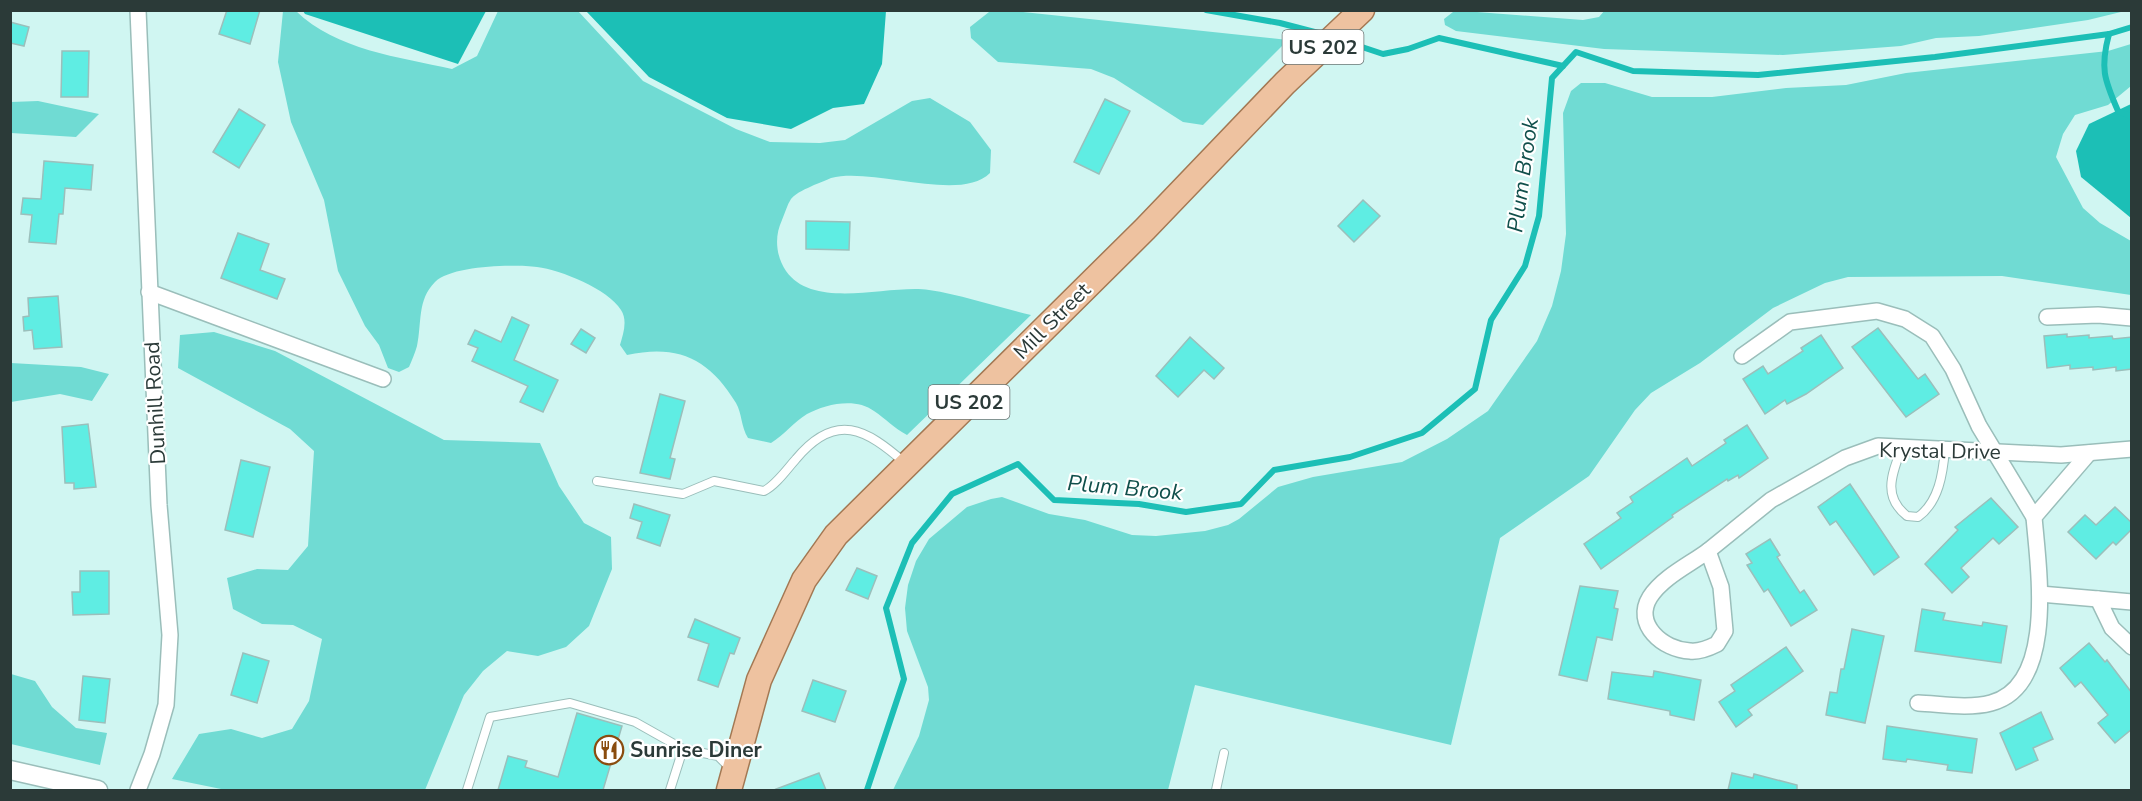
<svg xmlns="http://www.w3.org/2000/svg" width="2142" height="801" viewBox="0 0 2142 801" font-family="'Nunito Sans',sans-serif">
<style>
.green{fill:#70dbd3}
.water{fill:#1cbfb6}
.lines{fill:none;stroke-linecap:round;stroke-linejoin:round}
.stream{stroke:#1cbfb6;stroke-width:6}
.building{fill:#5fede3;stroke:#9bbfbb;stroke-width:1.5}
.service-casing{stroke:#9abeba;stroke-width:10}
.minor-casing{stroke:#9abeba;stroke-width:18}
.tertiary-casing{stroke:#9abeba;stroke-width:21}
.primary-casing{stroke:#a37853;stroke-width:27}
.service{stroke:#fff;stroke-width:8}
.minor{stroke:#fff;stroke-width:15}
.tertiary{stroke:#fff;stroke-width:18}
.primary{stroke:#eec2a0;stroke-width:24}
.labels{text-anchor:middle;stroke-width:4.5;stroke-linejoin:round;paint-order:stroke}
.shield{fill:#fff;stroke:#6b7574;stroke-width:1.5}
.shield-label{font-size:20px;font-weight:bold;fill:#2b3a38}
.street-label{font-size:21px;fill:#2b3a38;stroke:#fff}
.poi-label{font-size:21px;font-weight:bold;fill:#2b3a38;stroke:#fff;text-anchor:start}
.water-label{font-size:22px;font-style:italic;fill:#104f4b;stroke:#fff}
</style>
<rect width="100%" height="100%" fill="#d0f6f2"/>
<g class="green">
<polygon points="1605,10 2125,10 2125,11 2088,20 1979,36 1936,38 1901,46 1783,55 1604,49 1456,31 1445,25 1444,19 1453,12 1464,11 1583,20 1599,17"/>
<path d="M283,11H296C336,50 399,57 452,69L477,56L498,11H578L643,81L736,129L770,142L820,143L845,140L912,101L930,98L970,122L991,150L990,173C960,203 874,167 831,178C826,180 820,183 814,185C806,189 797,192 791,199C787,205 785,213 782,220C774,237 776,256 786,271C814,311 889,284 929,290C963,295 997,307 1031,315L907,435C894,428 886,419 874,411C856,397 825,404 807,414C794,422 784,435 771,443L748,438C741,427 742,413 736,403C709,358 677,344 627,355L620,345C623,334 628,321 621,310C608,289 561,270 537,267C514,264 452,265 435,282C417,300 422,323 417,346C415,353 412,360 409,367L399,372L388,368L379,345L365,326L338,271L324,200L291,122L278,62Z"/>
<polygon points="1013,11 1288,40 1203,125 1183,122 1114,78 1091,69 998,62 971,38 970,27 989,12"/>
<polygon points="2131,44 2131,86 2108,105 2075,115 2063,134 2056,157 2083,208 2100,223 2131,241 2131,295 2002,276 1848,277 1825,283 1773,308 1700,363 1651,393 1635,410 1589,476 1500,538 1451,745 1195,685 1168,790 893,790 919,736 929,700 928,687 907,631 905,608 908,585 916,561 929,539 967,507 991,499 1002,497 1049,514 1085,520 1132,535 1156,536 1205,531 1228,525 1239,519 1278,487 1313,477 1402,462 1447,439 1488,411 1537,341 1552,306 1561,271 1566,234 1563,113 1571,91 1581,83 1605,83 1652,97 1712,97 1786,88 1846,85 1906,73 2108,51"/>
<polygon points="38,101 99,114 76,137 11,133 11,102"/>
<polygon points="214,332 275,351 444,440 540,443 559,486 584,523 611,537 612,569 589,626 566,647 538,656 507,651 483,671 464,695 425,790 226,790 172,779 199,734 231,729 262,738 292,729 309,701 322,639 293,625 262,624 233,609 227,578 257,569 288,570 308,546 314,451 290,429 178,368 180,335"/>
<polygon points="11,363 81,367 109,374 92,401 60,394 11,402"/>
<polygon points="11,674 35,681 52,707 76,728 107,733 100,765 11,744"/>
</g>
<g class="water">
<polygon points="486,11 458,64 305,14 303,11"/>
<polygon points="586,11 886,11 882,64 864,104 833,108 791,129 727,118 649,77"/>
<polygon points="2131,104 2131,218 2081,177 2076,151 2089,124"/>
</g>
<g class="lines">
<g class="stream">
<polyline points="1206,10 1280,23 1326,35"/>
<path d="M2109,34C2100,68 2104,79 2118,111L2132,117"/>
<polyline points="1338,39 1383,54 1408,49 1439,38 1563,66"/>
<polyline points="867,790 904,679 886,608 912,543 952,494 1018,464 1054,500 1139,504 1186,512 1241,504 1274,470 1350,457 1422,433 1475,389 1491,320 1525,266 1539,216 1552,78 1576,52 1633,71 1758,75 1935,57 2109,34 2132,27"/>
</g>
</g>
<g class="building">
<polygon points="227,10 260,10 250,44 219,34"/>
<polygon points="10,22 29,27 24,46 10,43"/>
<polygon points="62,51 89,51 88,97 61,97"/>
<polygon points="1105,99 1130,111 1099,174 1074,162"/>
<polygon points="239,109 265,125 239,168 213,152"/>
<polygon points="44,161 93,165 91,190 65,188 63,214 59,214 56,244 29,242 32,215 21,214 23,198 41,199"/>
<polygon points="1363,200 1380,216 1354,242 1338,226"/>
<polygon points="806,221 850,222 849,250 806,249"/>
<polygon points="238,233 269,244 260,270 285,279 277,299 221,278"/>
<polygon points="58,296 62,347 34,349 32,330 24,331 23,317 29,316 28,298"/>
<polygon points="512,317 529,325 514,360 558,380 543,412 520,402 528,386 472,361 478,348 468,344 475,330 501,342"/>
<polygon points="1878,328 1918,379 1925,374 1939,394 1906,417 1852,347"/>
<polygon points="581,329 595,338 586,353 571,344"/>
<polygon points="2067,334 2067,337 2089,335 2089,338 2112,336 2113,339 2132,337 2132,369 2116,371 2116,367 2093,370 2093,367 2070,369 2070,365 2047,368 2044,336"/>
<polygon points="1821,335 1843,368 1806,394 1787,404 1785,400 1765,414 1743,379 1763,366 1768,374 1803,351 1801,348"/>
<polygon points="1190,337 1224,368 1214,379 1204,370 1178,397 1156,376"/>
<polygon points="660,394 685,401 670,458 675,459 670,479 640,473"/>
<polygon points="88,424 96,487 74,489 74,483 65,483 62,427"/>
<polygon points="1747,425 1768,458 1739,478 1738,475 1728,481 1727,479 1672,515 1673,517 1601,569 1584,544 1621,518 1617,513 1633,502 1630,497 1687,458 1692,466 1726,443 1724,440"/>
<polygon points="241,460 270,467 253,537 225,530"/>
<polygon points="1850,484 1899,557 1874,575 1836,521 1830,525 1818,507"/>
<polygon points="1991,498 2018,527 1999,544 1993,538 1961,568 1969,577 1952,593 1925,564 1958,530 1955,527"/>
<polygon points="634,504 670,515 660,546 637,538 642,522 630,518"/>
<polygon points="2115,507 2132,523 2132,529 2116,545 2113,542 2096,559 2068,532 2085,515 2096,525"/>
<polygon points="1770,539 1780,555 1777,557 1800,593 1804,590 1817,610 1791,626 1768,589 1764,592 1747,565 1752,563 1746,554"/>
<polygon points="857,568 877,576 868,599 846,590"/>
<polygon points="80,571 109,571 109,614 73,615 72,592 80,592"/>
<polygon points="1580,586 1618,591 1614,608 1618,609 1612,640 1597,637 1587,681 1559,675"/>
<polygon points="1922,609 1945,613 1943,620 1982,626 1983,622 2007,626 2001,663 1915,651"/>
<polygon points="695,619 740,638 734,654 730,653 718,687 698,680 709,644 688,637"/>
<polygon points="1852,629 1884,636 1865,723 1826,715 1830,692 1837,693 1841,669 1844,669"/>
<polygon points="2089,643 2105,662 2107,660 2132,693 2132,729 2115,743 2098,723 2108,715 2081,682 2075,687 2060,668"/>
<polygon points="1786,647 1803,671 1748,710 1752,715 1736,727 1719,702 1735,691 1731,685"/>
<polygon points="243,653 269,661 257,703 231,695"/>
<polygon points="1654,671 1701,680 1694,720 1670,715 1670,711 1608,699 1612,672 1653,677"/>
<polygon points="83,676 110,679 105,723 79,720"/>
<polygon points="813,680 846,691 835,722 802,711"/>
<polygon points="2041,712 2053,739 2033,748 2038,760 2016,770 2000,733"/>
<polygon points="577,713 622,726 603,790 498,790 508,756 527,761 525,767 558,777"/>
<polygon points="1887,726 1977,739 1972,773 1947,770 1948,765 1907,759 1906,762 1883,759"/>
<polygon points="819,773 826,790 777,790 776,789"/>
<polygon points="1732,773 1753,778 1754,774 1797,785 1797,790 1728,790"/>
</g>
<g class="lines">
<g class="service-casing">
<g id="service">
<path d="M1902,447C1892,474 1882,496 1907,516L1918,517C1939,502 1943,473 1945,449"/>
<path d="M597,481L683,494L714,481L764,491C776,485 787,469 796,459C836,411 866,429 905,463"/>
<polyline points="683,749 718,756 730,768"/>
<polyline points="467,790 490,717 570,703 635,722 683,749 670,790"/>
<polyline points="1216,790 1224,753"/>
</g>
</g>
<g class="minor-casing">
<g id="minor">
<polyline points="138,10 159,505 170,635 166,705 152,754 138,790"/>
<polyline points="149,292 383,379"/>
<polyline points="2047,317 2098,315 2132,318"/>
<polyline points="1742,356 1790,322 1877,311 1905,319 1932,336 1953,369 1979,426 2034,517"/>
<polyline points="1708,551 1771,500 1845,458 1878,446 2061,455 2132,449"/>
<path d="M1708,551L1721,587L1725,631L1717,644C1709,648 1699,652 1690,651C1663,650 1633,624 1650,597C1663,577 1689,565 1708,551Z"/>
<polyline points="2040,594 2098,599"/>
<polyline points="2132,602 2098,599 2112,628 2132,647"/>
<path d="M1918,703C1941,704 1968,709 1991,703C2057,686 2038,566 2034,517L2089,453"/>
</g>
</g>
<g class="tertiary-casing">
<polyline id="tertiary" points="10,770 98,790"/>
</g>
<g class="primary-casing">
<polyline id="primary" points="729,790 759,680 804,580 836,535 1145,229 1285,83 1362,10"/>
</g>
<use href="#service" class="service"/>
<use href="#minor" class="minor"/>
<use href="#tertiary" class="tertiary"/>
<use href="#primary" class="primary"/>
</g>
<defs>
<g id="restaurant-ring" transform="scale(1.5)"><circle r="9.5" fill="#fff" stroke="#8a4c0f" stroke-width="1.5"/><path d="M-5-6h1v4h1v-4h1v4h1v-4h1v5L-1.5 .5V6h-2V.5L-5-1ZM5-6V6H3V1.5H1.5Q1.5-4 5-6Z" fill="#8a4c0f"/></g>
</defs>
<g fill-rule="evenodd">
<use href="#restaurant-ring" x="609" y="750"/>
</g>
<g class="labels">
<g class="shield">
<rect x="1282.5" y="30" width="81" height="34" rx="4.5"/>
<rect x="928.5" y="385" width="81" height="34" rx="4.5"/>
</g>
<g class="shield-label">
<text x="1323" y="54">US 202</text>
<text x="969" y="409">US 202</text>
</g>
<g class="street-label">
<text transform="translate(1052 321) rotate(-45)" y="7">Mill Street</text>
<text transform="translate(155 403) rotate(-93)" y="7">Dunhill Road</text>
<text transform="translate(1940 451) rotate(1)" y="7">Krystal Drive</text>
</g>
<g class="poi-label">
<text x="630" y="757">Sunrise Diner</text>
</g>
<g class="water-label">
<text transform="translate(1522 175) rotate(-82)" y="8">Plum Brook</text>
<text transform="translate(1125 487) rotate(5)" y="8">Plum Brook</text>
</g>
</g>
<rect width="2142" height="801" fill="none" stroke="#2b3a38" stroke-width="24"/>
</svg>
